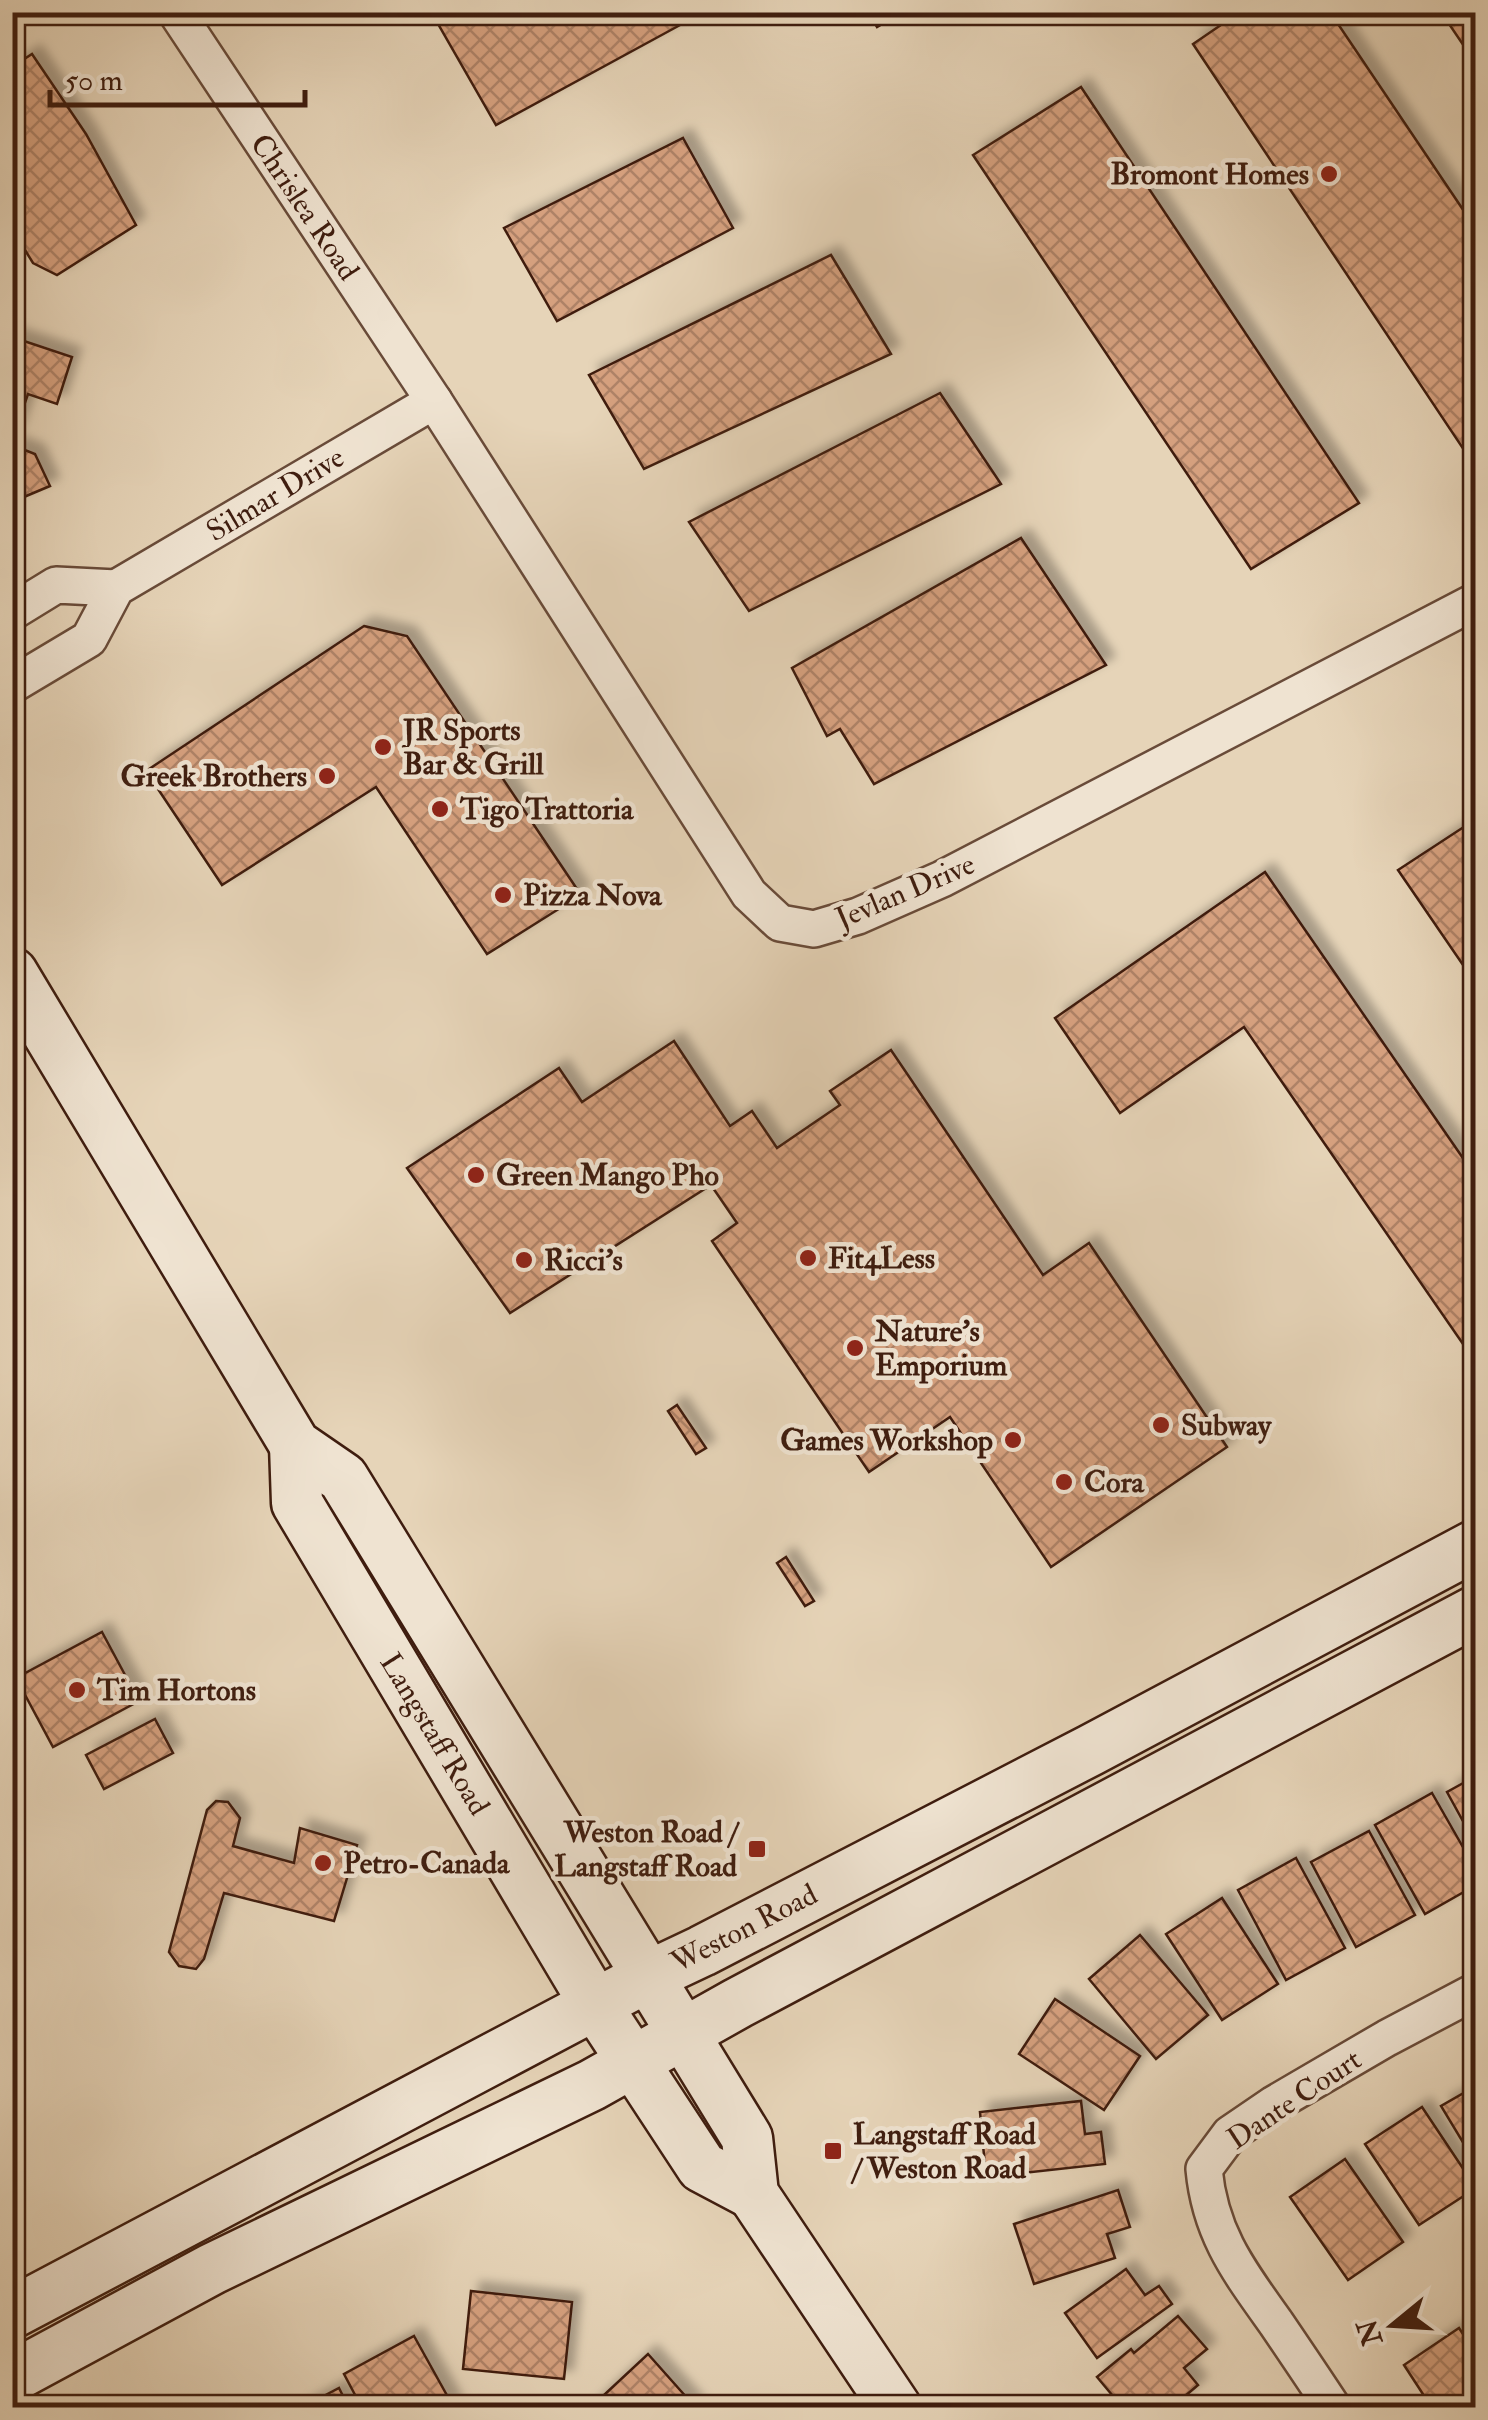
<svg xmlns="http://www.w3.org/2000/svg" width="1488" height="2420" viewBox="0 0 1488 2420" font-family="'IM FELL Double Pica',serif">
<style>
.building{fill:url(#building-cross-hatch);stroke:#3f1d0f;stroke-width:2.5;filter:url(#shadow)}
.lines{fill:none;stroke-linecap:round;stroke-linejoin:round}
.minor-casing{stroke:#694b39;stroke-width:40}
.secondary-casing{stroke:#3f1d0f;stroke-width:55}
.minor{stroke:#efe3d1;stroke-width:35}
.secondary{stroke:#efe3d1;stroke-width:50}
.poi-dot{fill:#8f2418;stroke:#efe3d1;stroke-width:4}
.labels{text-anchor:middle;stroke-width:9;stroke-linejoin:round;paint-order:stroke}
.poi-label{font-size:30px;font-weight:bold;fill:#3f1d0f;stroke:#efe3d1;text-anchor:start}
.street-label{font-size:30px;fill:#3f1d0f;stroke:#efe3d1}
</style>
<defs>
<pattern id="building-cross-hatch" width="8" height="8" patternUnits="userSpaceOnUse" patternTransform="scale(2.5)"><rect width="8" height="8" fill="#d5a07e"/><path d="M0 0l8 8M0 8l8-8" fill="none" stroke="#ae8266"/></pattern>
<filter id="shadow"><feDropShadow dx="9" dy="-9" stdDeviation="5" flood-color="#0004"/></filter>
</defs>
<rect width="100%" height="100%" fill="#e6d4b8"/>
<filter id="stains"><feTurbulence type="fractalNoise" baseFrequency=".002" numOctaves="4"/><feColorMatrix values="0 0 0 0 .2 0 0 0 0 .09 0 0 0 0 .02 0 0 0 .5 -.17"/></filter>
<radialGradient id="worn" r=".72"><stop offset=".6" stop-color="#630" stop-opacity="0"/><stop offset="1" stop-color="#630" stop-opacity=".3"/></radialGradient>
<g class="building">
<polygon points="437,12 704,12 496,125 433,15"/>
<polygon points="868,12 903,12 877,27"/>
<polygon points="1240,12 1330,12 1476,229 1476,460 1472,462 1193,44"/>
<polygon points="1441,12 1476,12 1476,64"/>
<polygon points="32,54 86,134 136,225 57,275 33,263 12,229 12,67"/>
<polygon points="1081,87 1359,503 1251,569 973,155"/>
<polygon points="683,138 733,228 557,321 504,228"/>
<polygon points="831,255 891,354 644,469 589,375"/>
<polygon points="12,337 72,357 57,404 28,394 12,440"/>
<polygon points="940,393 1001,484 749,611 689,522"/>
<polygon points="12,445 35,454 50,486 12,502"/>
<polygon points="1021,538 1106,665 874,784 840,729 827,736 792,668"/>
<polygon points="364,626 407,636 581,895 487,954 376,787 222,885 146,771"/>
<polygon points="1476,819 1476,984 1398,870"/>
<polygon points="1265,872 1476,1177 1476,1335 1463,1344 1244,1027 1120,1113 1055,1018"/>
<polygon points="674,1041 730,1126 752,1111 777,1148 840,1105 830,1091 891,1050 1043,1275 1089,1243 1227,1447 1051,1567 950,1417 869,1472 712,1241 737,1223 711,1185 510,1313 407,1168 559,1068 582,1102"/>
<polygon points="677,1405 706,1448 696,1454 668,1411"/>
<polygon points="786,1557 814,1601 805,1606 777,1563"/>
<polygon points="102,1632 139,1701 53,1747 16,1678"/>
<polygon points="155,1719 173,1753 104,1789 86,1755"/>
<polygon points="1476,1776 1476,1845 1447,1792"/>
<polygon points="1432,1793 1476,1870 1476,1885 1425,1914 1375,1825"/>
<polygon points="216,1801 228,1802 240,1818 233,1846 294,1863 300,1828 357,1845 334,1921 224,1893 204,1959 196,1969 179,1966 169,1952 207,1810"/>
<polygon points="1369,1831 1415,1915 1356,1947 1311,1862"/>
<polygon points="1296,1858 1345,1948 1286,1980 1238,1890"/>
<polygon points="1222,1898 1278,1984 1222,2020 1166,1934"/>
<polygon points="1140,1935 1208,2015 1156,2059 1089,1979"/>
<polygon points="1055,1999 1140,2056 1104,2110 1019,2054"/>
<polygon points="1476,2086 1476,2164 1441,2106"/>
<polygon points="1081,2101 1085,2134 1101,2132 1105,2164 986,2177 980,2112"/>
<polygon points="1422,2107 1476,2188 1419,2225 1365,2144"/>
<polygon points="1345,2159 1403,2242 1348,2280 1290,2197"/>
<polygon points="1118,2190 1130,2227 1107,2234 1115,2258 1034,2284 1014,2224"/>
<polygon points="1126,2269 1145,2295 1159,2286 1172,2304 1097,2358 1065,2313"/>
<polygon points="471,2291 572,2302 564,2379 463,2369"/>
<polygon points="1178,2316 1207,2349 1184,2368 1198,2385 1171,2408 1123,2408 1097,2377 1131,2349 1134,2353"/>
<polygon points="1459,2328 1476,2354 1476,2408 1432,2408 1404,2365"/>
<polygon points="414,2336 454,2408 362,2408 344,2374"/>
<polygon points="648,2354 696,2408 590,2408"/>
<polygon points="339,2388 349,2408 301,2408"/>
</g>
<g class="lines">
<g class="minor-casing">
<g id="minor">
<polyline points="176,12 434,401 749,894 780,923 814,929 858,916 942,879 1476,601"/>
<polyline points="12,612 56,585 116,588"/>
<polyline points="12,685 89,639 116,588 434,401"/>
<path d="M1333,2408C1314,2379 1295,2351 1276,2323C1239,2271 1210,2234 1204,2169L1230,2134L1274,2104L1387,2038L1476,1991"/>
</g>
</g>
<g class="secondary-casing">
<g id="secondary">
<polyline points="12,973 295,1445 343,1478 747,2138 753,2194 896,2408"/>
<polyline points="295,1445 297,1503 595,2004 702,2167 753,2194"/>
<polyline points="12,2313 647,1977 702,1951 1091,1750 1476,1545"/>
<polyline points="12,2377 212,2269 592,2085 738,2003 1476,1611"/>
</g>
</g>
<use href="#minor" class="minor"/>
<use href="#secondary" class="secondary"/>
</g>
<g class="poi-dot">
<circle cx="1329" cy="174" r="10"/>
<circle cx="383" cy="747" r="10"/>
<circle cx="327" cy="776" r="10"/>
<circle cx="440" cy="809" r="10"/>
<circle cx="503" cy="895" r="10"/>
<circle cx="476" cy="1175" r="10"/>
<circle cx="808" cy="1258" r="10"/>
<circle cx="524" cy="1260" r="10"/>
<circle cx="855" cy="1348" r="10"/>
<circle cx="1161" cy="1425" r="10"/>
<circle cx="1013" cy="1440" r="10"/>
<circle cx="1064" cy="1482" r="10"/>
<circle cx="77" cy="1690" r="10"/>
<rect x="747" y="1839" width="20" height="20" rx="5"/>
<circle cx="323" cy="1863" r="10"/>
<rect x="823" y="2141" width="20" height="20" rx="5"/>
</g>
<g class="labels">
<g class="poi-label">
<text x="1309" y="184" text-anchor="end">Bromont Homes</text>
<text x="403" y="740">JR Sports<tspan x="403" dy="34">Bar &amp; Grill</tspan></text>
<text x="307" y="786" text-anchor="end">Greek Brothers</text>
<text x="460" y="819">Tigo Trattoria</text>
<text x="523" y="905">Pizza Nova</text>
<text x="496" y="1185">Green Mango Pho</text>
<text x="828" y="1268">Fit4Less</text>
<text x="544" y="1270">Ricci's</text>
<text x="875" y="1341">Nature's<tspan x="875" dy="34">Emporium</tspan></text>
<text x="1181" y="1435">Subway</text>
<text x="993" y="1450" text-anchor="end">Games Workshop</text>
<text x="1084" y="1492">Cora</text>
<text x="97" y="1700">Tim Hortons</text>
<text x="737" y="1842" text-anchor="end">Weston Road /<tspan x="737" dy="34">Langstaff Road</tspan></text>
<text x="343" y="1873">Petro-Canada</text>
<text x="853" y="2144">Langstaff Road<tspan x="853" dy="34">/ Weston Road</tspan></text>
</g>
<g class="street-label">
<text transform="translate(305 207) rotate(56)" y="10">Chrislea Road</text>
<text transform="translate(275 494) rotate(-31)" y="10">Silmar Drive</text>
<text transform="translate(905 891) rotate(-23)" y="10">Jevlan Drive</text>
<text transform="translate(435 1734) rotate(59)" y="10">Langstaff Road</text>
<text transform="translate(744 1928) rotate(-27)" y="10">Weston Road</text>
<text transform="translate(1294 2099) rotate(-34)" y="10">Dante Court</text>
</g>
</g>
<rect width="1488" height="2420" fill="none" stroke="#e6d4b8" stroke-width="50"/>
<rect x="15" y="15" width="1458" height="2390" fill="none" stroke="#3f1d0f" stroke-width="5"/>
<rect x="25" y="25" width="1438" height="2370" fill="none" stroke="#3f1d0f" stroke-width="2.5"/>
<g transform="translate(1393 2325) rotate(252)" stroke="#efe3d1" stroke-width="8" paint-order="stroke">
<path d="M0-8L18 38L0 25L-18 38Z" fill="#3f1d0f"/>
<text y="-15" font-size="28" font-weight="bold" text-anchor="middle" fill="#3f1d0f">N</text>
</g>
<path d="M50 90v15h255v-15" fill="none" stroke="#3f1d0f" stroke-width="5"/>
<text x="65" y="90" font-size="30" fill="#3f1d0f" stroke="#efe3d1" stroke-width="8" paint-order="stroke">50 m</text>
<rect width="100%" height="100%" filter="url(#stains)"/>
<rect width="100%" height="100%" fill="url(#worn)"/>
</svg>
